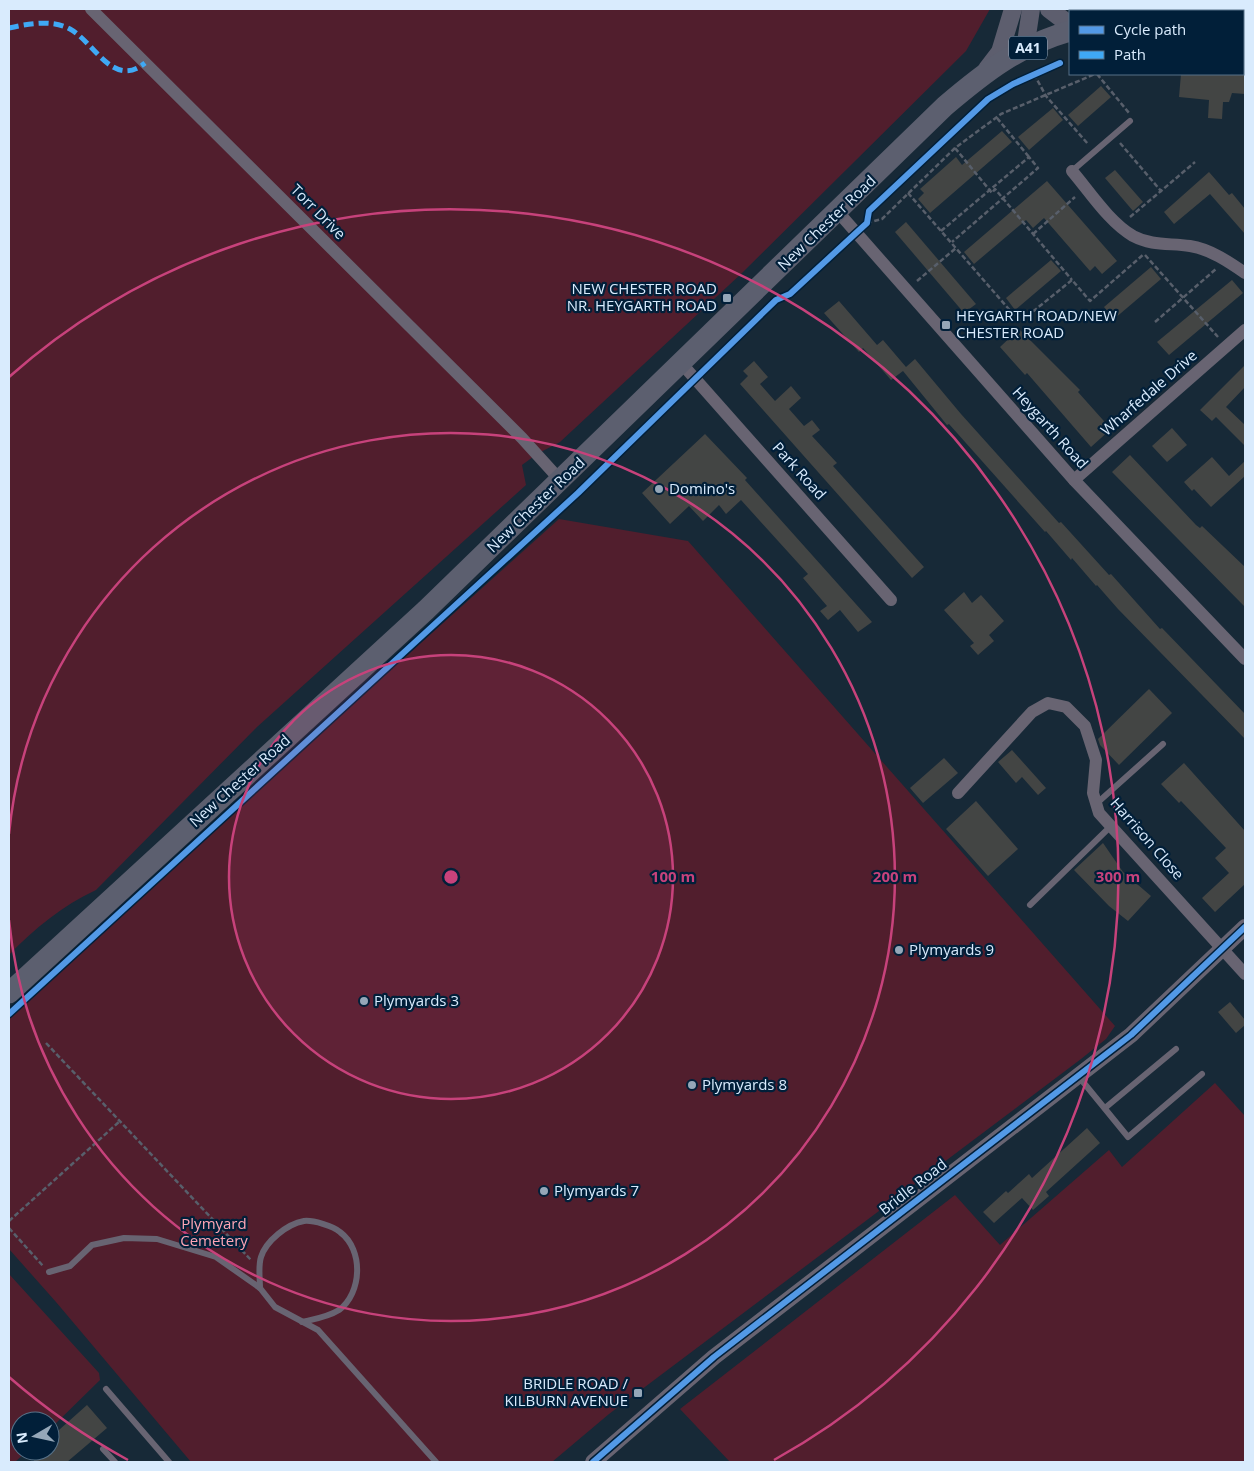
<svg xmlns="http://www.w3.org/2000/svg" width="1254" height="1471" viewBox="0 0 1254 1471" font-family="'Open Sans',sans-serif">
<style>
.green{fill:#511e2d}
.building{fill:#434544}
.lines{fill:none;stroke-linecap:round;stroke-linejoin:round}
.path{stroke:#585f6b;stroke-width:2.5;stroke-dasharray:5 2.5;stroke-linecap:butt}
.service{stroke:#686472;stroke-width:6}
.minor{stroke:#686472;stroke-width:12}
.tertiary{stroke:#686472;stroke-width:16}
.secondary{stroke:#5d5e6e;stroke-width:18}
.trunk{stroke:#5c5f6f;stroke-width:21}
.quiet{stroke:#3fa9f5;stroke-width:5;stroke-dasharray:10 5;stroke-linecap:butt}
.cycleway-casing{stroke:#011f39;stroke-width:9}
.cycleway{stroke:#5399e6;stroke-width:6}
.ring{fill:none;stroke:#c7427b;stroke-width:2.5}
.poi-dot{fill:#95a7b8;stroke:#011f39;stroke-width:2}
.labels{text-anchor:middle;stroke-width:4.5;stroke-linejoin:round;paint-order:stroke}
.shield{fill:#011f39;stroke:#98aec2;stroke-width:1}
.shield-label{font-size:14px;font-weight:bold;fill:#d9ebfd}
.street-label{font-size:15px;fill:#d9ebfd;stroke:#011f39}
.poi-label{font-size:15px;fill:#d9ebfd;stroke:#011f39;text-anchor:start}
.park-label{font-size:15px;fill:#fea5b5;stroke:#011f39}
.centre{fill:#c7427b;stroke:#011f39;stroke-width:2.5}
.ring-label{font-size:15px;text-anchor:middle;font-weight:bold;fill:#c7427b;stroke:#011f39;stroke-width:4.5;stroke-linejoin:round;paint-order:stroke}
</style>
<rect width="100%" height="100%" fill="#172937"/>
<g class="green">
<path d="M9,9H990L966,51L742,273L560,442L537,454L522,465L526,485L257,727L96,890C62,906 35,928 9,955Z"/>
<polygon points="559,519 688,541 1115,1026 1106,1039 1081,1059 609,1414 552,1462 191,1462 56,1302 9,1249 9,1017 132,902"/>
<polygon points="1215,1083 1245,1116 1245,1462 730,1462 680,1409 955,1195 1000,1245 1109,1150 1122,1167"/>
<polygon points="9,1274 99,1373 100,1380 50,1429 50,1421 20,1421 20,1451 27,1451 15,1462 9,1462"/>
</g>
<g class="building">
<polygon points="1181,74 1245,75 1245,94 1232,93 1229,102 1223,102 1222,119 1208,118 1209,100 1179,97"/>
<polygon points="1101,86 1111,97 1078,126 1068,115"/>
<polygon points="1053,108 1063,120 1029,150 1018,137"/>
<polygon points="1002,131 1012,142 930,213 918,199 924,193 920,189 956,157 962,165"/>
<polygon points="1115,170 1143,202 1133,211 1105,178"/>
<polygon points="1209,172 1229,195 1232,193 1245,209 1245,234 1210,194 1174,224 1164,212"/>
<polygon points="1047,181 1117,261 1102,274 1095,266 1090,271 1044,218 1033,228 1026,220 974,264 964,252"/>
<polygon points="906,222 976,304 964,313 895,232"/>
<polygon points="1051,260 1061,271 1015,310 1006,298"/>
<polygon points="1151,267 1161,279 1114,319 1104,307"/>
<polygon points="1232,280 1243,293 1169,355 1157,342"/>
<polygon points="839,301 877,345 883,340 906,367 915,359 961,414 1059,523 1061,522 1109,575 1111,574 1160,629 1162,628 1245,714 1245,739 1118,609 1097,585 1096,586 1072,558 1071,560 1046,531 1045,532 949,424 947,425 903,371 891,380 863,348 859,352 824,313"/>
<polygon points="1019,329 1080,390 1078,392 1111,429 1091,447 1027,373 1025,375 1000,347"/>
<polygon points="754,361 768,377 760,384 775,401 791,386 801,398 789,409 804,426 812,420 820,430 812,436 837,463 833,466 924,567 912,578 740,384 748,376 743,371"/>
<polygon points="1245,365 1245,387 1226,407 1245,425 1245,446 1216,417 1212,421 1200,410"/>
<polygon points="1172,428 1187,445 1167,462 1152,446"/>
<polygon points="705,434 747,478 745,480 872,622 858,632 840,610 828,620 820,611 827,606 803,578 808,574 741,500 726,514 719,505 703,521 689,506 670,524 642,493"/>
<polygon points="1130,455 1196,525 1200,528 1202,526 1245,567 1245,607 1112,472"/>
<polygon points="1212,457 1229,476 1245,461 1245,476 1211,507 1194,489 1192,491 1184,482"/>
<polygon points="964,592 972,603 981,595 1004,621 989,635 994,641 978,655 970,646 974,643 944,610"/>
<polygon points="1149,689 1172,713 1119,765 1100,745 1098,739"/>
<polygon points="1012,750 1046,788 1038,795 1022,777 1016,783 998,762"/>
<polygon points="944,758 958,773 923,803 910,788"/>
<polygon points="1184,763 1245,831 1245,884 1215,912 1202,898 1229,873 1215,858 1226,848 1181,801 1179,803 1161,784"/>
<polygon points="976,801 1018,849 988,876 946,829"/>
<polygon points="1103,843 1123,872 1151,896 1128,921 1109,906 1074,870"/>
<polygon points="1230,1002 1245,1020 1245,1025 1236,1033 1218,1012"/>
<polygon points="1087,1128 1100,1143 1046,1192 1049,1196 1033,1210 1022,1198 994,1223 983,1212 1006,1191 1008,1193 1029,1174 1032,1178"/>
<polygon points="87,1405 107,1428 67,1462 34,1462 34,1451 50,1451 50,1438"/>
</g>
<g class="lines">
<g class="path">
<polyline points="1034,74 1046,96 1088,144"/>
<polyline points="1097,74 1129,113"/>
<polyline points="997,118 1029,157"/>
<polyline points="1120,143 1161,191 1195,162"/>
<polyline points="955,148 992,193 995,189 1072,280"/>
<polyline points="908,193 1020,322 1072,280 1090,301 1144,254"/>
<polyline points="1130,217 1161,191"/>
<polyline points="867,223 882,219 955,148 1001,114 1095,74"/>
<polyline points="941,231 1029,157 1038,168 952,242"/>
<polyline points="1033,234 1075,197"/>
<polyline points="1145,255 1218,337"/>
<polyline points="917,281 956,248"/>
<polyline points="1155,322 1216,269"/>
<polyline points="46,1043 251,1260"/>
<polyline points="9,1221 120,1121"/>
<polyline points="9,1228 43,1266"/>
</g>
<g class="service">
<polyline points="1072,171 1130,121"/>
<polyline points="1096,804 1163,744"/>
<polyline points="1030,905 1111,826"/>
<polyline points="1079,1077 1128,1137 1202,1074"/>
<polyline points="1105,1108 1176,1049"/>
<polyline points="49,1272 70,1266 92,1245 124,1238 157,1239 216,1257 260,1288 275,1307 318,1330 436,1462"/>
<path d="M260,1288C260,1279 258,1266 261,1257C266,1241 287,1224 304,1221C313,1220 333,1226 340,1232C364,1250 362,1293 339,1310C328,1317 315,1319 302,1322"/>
<polyline points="106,1389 169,1462"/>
<polyline points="103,1449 115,1462"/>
</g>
<g class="minor">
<polyline points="91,9 522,438 561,481"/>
<path d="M1072,171C1090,192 1109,222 1133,236C1152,246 1169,243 1190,246C1210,249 1229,262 1245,273"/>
<polyline points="838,212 1074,480 1245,659"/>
<polyline points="682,364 891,600"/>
<polyline points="1074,480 1245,330"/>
<polyline points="958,793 1032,712 1048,703 1066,707 1085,726 1096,760 1093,793 1099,813 1245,974"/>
</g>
<polyline class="tertiary" points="593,1462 714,1357 1131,1035 1245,927"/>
<g class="secondary">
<polyline points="1049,9 1070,25"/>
<polyline points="1025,49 1031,9"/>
<polyline points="987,69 1000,52 1013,9"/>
</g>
<g class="trunk">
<polyline points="1243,26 1245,26"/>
<path d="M9,993L426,610L945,106C985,72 1018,46 1070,31"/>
</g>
<path class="quiet" d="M9,28C27,24 52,19 70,29C95,43 113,89 145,63"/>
<g class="cycleway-casing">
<g id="cycleway">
<polyline points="9,1014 578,493 776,300 790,294 856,233 867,223 869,211 988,99 1013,84 1060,63"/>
<polyline points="593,1462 714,1357 1131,1035 1245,927"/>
</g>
</g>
<use href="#cycleway" class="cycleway"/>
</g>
<circle cx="451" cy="877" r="222" fill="#c7427b" fill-opacity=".12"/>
<g class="ring">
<circle cx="451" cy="877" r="222"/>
<path d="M9 834A444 444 0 1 1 9 920"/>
<path d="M128 1460A667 667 0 0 1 9 1377M9 377A667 667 0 1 1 774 1460"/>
</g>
<g class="poi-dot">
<rect x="722" y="293" width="10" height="10" rx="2.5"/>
<rect x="941" y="320" width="10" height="10" rx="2.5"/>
<circle cx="659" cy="489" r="5"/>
<circle cx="899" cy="950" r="5"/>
<circle cx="364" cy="1001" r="5"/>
<circle cx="692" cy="1085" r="5"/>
<circle cx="544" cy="1191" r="5"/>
<rect x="633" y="1388" width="10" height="10" rx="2.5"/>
</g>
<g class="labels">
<rect class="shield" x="1009" y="36.5" width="38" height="23" rx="4"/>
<g class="shield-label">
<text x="1028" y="53">A41</text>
</g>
<g class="street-label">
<text transform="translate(318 212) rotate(45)" y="5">Torr Drive</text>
<text transform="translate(827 223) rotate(-44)" y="5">New Chester Road</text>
<text transform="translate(1149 393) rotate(-41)" y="5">Wharfedale Drive</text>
<text transform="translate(1050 428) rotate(48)" y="5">Heygarth Road</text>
<text transform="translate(799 471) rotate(48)" y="5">Park Road</text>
<text transform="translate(536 505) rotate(-44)" y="5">New Chester Road</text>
<text transform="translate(240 781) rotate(-42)" y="5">New Chester Road</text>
<text transform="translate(1147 839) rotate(49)" y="5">Harrison Close</text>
<text transform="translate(913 1187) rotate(-38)" y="5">Bridle Road</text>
</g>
<g class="poi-label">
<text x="717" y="294" text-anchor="end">NEW CHESTER ROAD<tspan x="717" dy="17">NR. HEYGARTH ROAD</tspan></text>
<text x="956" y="321">HEYGARTH ROAD/NEW<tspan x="956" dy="17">CHESTER ROAD</tspan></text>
<text x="669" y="494">Domino's</text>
<text x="909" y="955">Plymyards 9</text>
<text x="374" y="1006">Plymyards 3</text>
<text x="702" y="1090">Plymyards 8</text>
<text x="554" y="1196">Plymyards 7</text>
<text x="628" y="1389" text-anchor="end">BRIDLE ROAD /<tspan x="628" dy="17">KILBURN AVENUE</tspan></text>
</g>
<g class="park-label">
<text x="214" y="1229">Plymyard<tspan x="214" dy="17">Cemetery</tspan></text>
</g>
</g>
<circle cx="451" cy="877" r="8" class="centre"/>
<g class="ring-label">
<text x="673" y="882">100 m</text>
<text x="895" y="882">200 m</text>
<text x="1118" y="882">300 m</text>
</g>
<rect width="1254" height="1471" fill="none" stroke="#d9ebfd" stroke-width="20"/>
<rect x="1069" y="10" width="175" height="65" fill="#011f39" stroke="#577187"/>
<rect x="1079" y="26" width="25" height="8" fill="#5399e6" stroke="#577187"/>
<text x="1114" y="35" font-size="15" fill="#d9ebfd">Cycle path</text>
<rect x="1079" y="51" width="25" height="8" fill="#3fa9f5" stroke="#577187"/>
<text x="1114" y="60" font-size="15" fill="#d9ebfd">Path</text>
<g transform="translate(35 1436) rotate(261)"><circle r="24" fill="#011f39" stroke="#577187"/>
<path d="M0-4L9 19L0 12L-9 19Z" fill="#95a7b8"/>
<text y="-8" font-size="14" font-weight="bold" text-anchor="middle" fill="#d9ebfd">N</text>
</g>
</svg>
